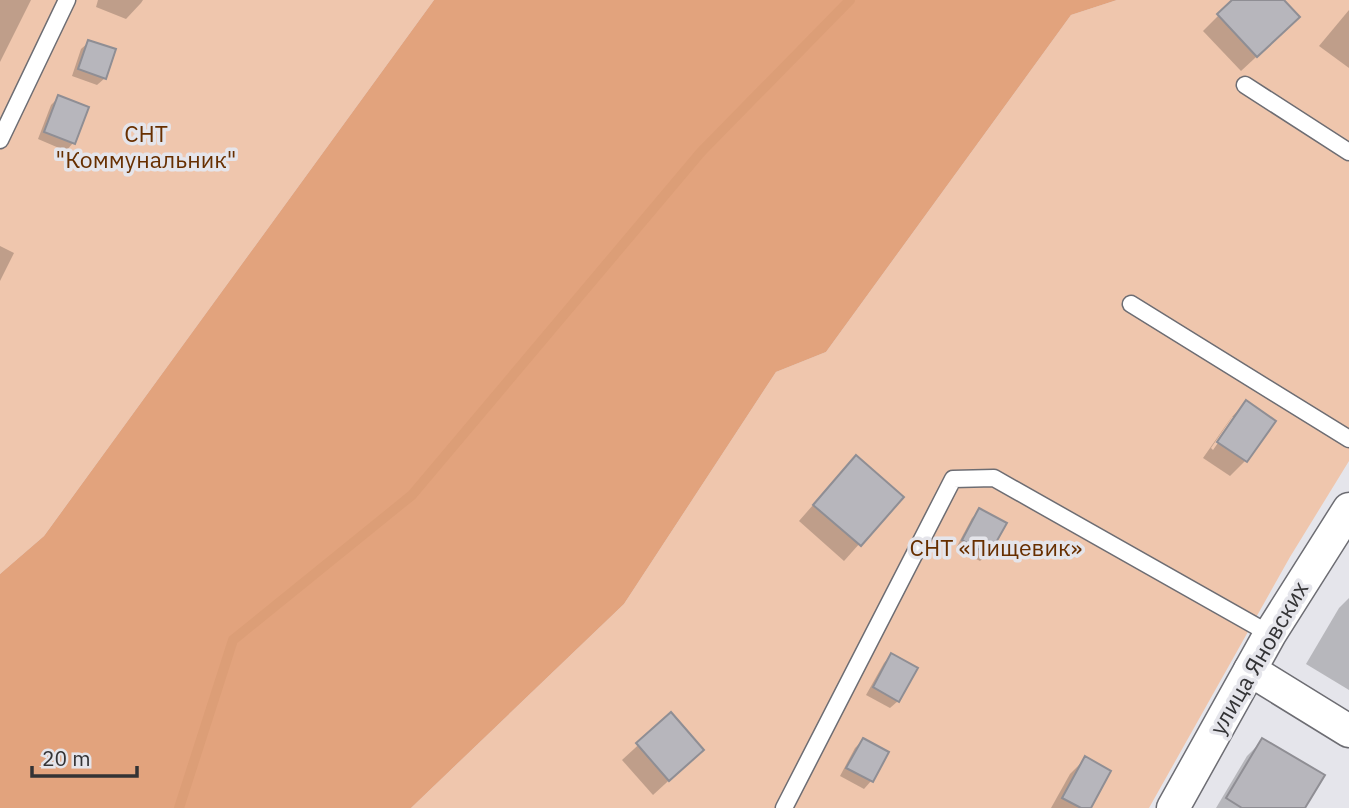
<svg xmlns="http://www.w3.org/2000/svg" width="1349" height="808" viewBox="0 0 1349 808" font-family="'IBM Plex Sans',sans-serif">
<style>
.green{fill:#efc6ad}
.forest{fill:#e2a37d}
.shadow{fill:#0003;fill-rule:evenodd}
.lines{fill:none;stroke-linecap:round;stroke-linejoin:round}
.stream{stroke:#dc9e77;stroke-width:10}
.building{fill:#b7b6bc;stroke:#8f8e94;stroke-width:2}
.service-casing{stroke:#6d6d73;stroke-width:19}
.minor-casing{stroke:#6d6d73;stroke-width:35}
.service{stroke:#fff;stroke-width:16}
.minor{stroke:#fff;stroke-width:32}
.labels{text-anchor:middle;stroke-width:7;stroke-linejoin:round;paint-order:stroke}
.park-label{font-size:23px;fill:#672f00;stroke:#e5e5eb}
.street-label{font-size:23px;fill:#333335;stroke:#e5e5eb}
</style>
<rect width="100%" height="100%" fill="#e5e5eb"/>
<g class="green">
<polygon points="0,0 434,0 44,536 0,574"/>
<polygon points="1117,0 1349,0 1349,461 1290,557 1149,808 411,808 624,604 776,372 826,352 1071,15"/>
</g>
<polygon class="forest" points="434,0 1117,0 1071,15 826,352 776,372 624,604 411,808 0,808 0,574 44,536"/>
<g class="shadow">
<polygon points="0,0 31,0 0,62"/>
<polygon points="98,0 143,0 141,3 126,19 96,7"/>
<polygon points="1234,0 1282,0 1283,32 1241,71 1203,31"/>
<polygon points="1349,10 1349,68 1319,46"/>
<polygon points="89,42 105,78 97,85 72,76 81,49"/>
<polygon points="59,97 73,143 66,151 38,139 51,105"/>
<polygon points="0,246 14,253 0,281"/>
<path d="M1246,402L1273,421L1245,461L1230,476L1203,458L1231,418ZM1232,417H1236L1213,450L1211,448Z"/>
<polygon points="841,473 901,497 844,561 799,521"/>
<polygon points="980,510 988,554 980,561 956,548 972,518"/>
<polygon points="1349,598 1349,690 1306,664 1339,608"/>
<polygon points="891,655 898,701 890,708 866,695 884,663"/>
<polygon points="671,715 702,750 653,795 622,760"/>
<polygon points="863,740 886,753 871,781 864,789 840,776 855,748"/>
<polygon points="1263,740 1303,808 1216,808 1247,756"/>
<polygon points="1085,759 1089,808 1051,808 1070,774"/>
</g>
<g class="lines">
<polyline class="stream" points="179,808 233,640 412,495 701,152 850,0"/>
</g>
<g class="building">
<polygon points="1232,0 1284,0 1300,17 1257,57 1217,14"/>
<polygon points="88,40 116,49 106,79 78,69"/>
<polygon points="58,95 89,107 75,144 44,132"/>
<polygon points="1246,400 1276,421 1247,462 1217,442"/>
<polygon points="856,455 904,497 861,546 813,505"/>
<polygon points="979,508 1007,523 989,555 962,540"/>
<polygon points="891,653 918,668 899,702 873,687"/>
<polygon points="671,712 704,750 669,781 636,743"/>
<polygon points="863,738 889,752 873,782 846,768"/>
<polygon points="1262,738 1325,775 1305,808 1242,808 1226,798"/>
<polygon points="1085,756 1111,771 1091,808 1081,808 1062,798"/>
</g>
<g class="lines">
<g class="service-casing">
<g id="service">
<polyline points="1245,85 1349,152"/>
<polyline points="0,140 67,0"/>
<polyline points="1131,304 1349,439"/>
<polyline points="784,808 953,479 994,478 1270,634"/>
</g>
</g>
<g class="minor-casing">
<g id="minor">
<polyline points="1250,670 1349,731"/>
<polyline points="1173,808 1270,634 1349,509"/>
</g>
</g>
<use href="#service" class="service"/>
<use href="#minor" class="minor"/>
</g>
<g class="labels">
<g class="park-label">
<text x="146" y="142">СНТ<tspan x="146" dy="26">"Коммунальник"</tspan></text>
<text x="996" y="556">СНТ «Пищевик»</text>
</g>
<g class="street-label">
<text transform="translate(1259 658) rotate(-60)" y="8">улица Яновских</text>
</g>
</g>
<path d="M32 766v10h105v-10" fill="none" stroke="#333335" stroke-width="3.5"/>
<text x="42" y="766" font-size="21" fill="#333335" stroke="#e5e5eb" stroke-width="5" paint-order="stroke">20 m</text>
</svg>
